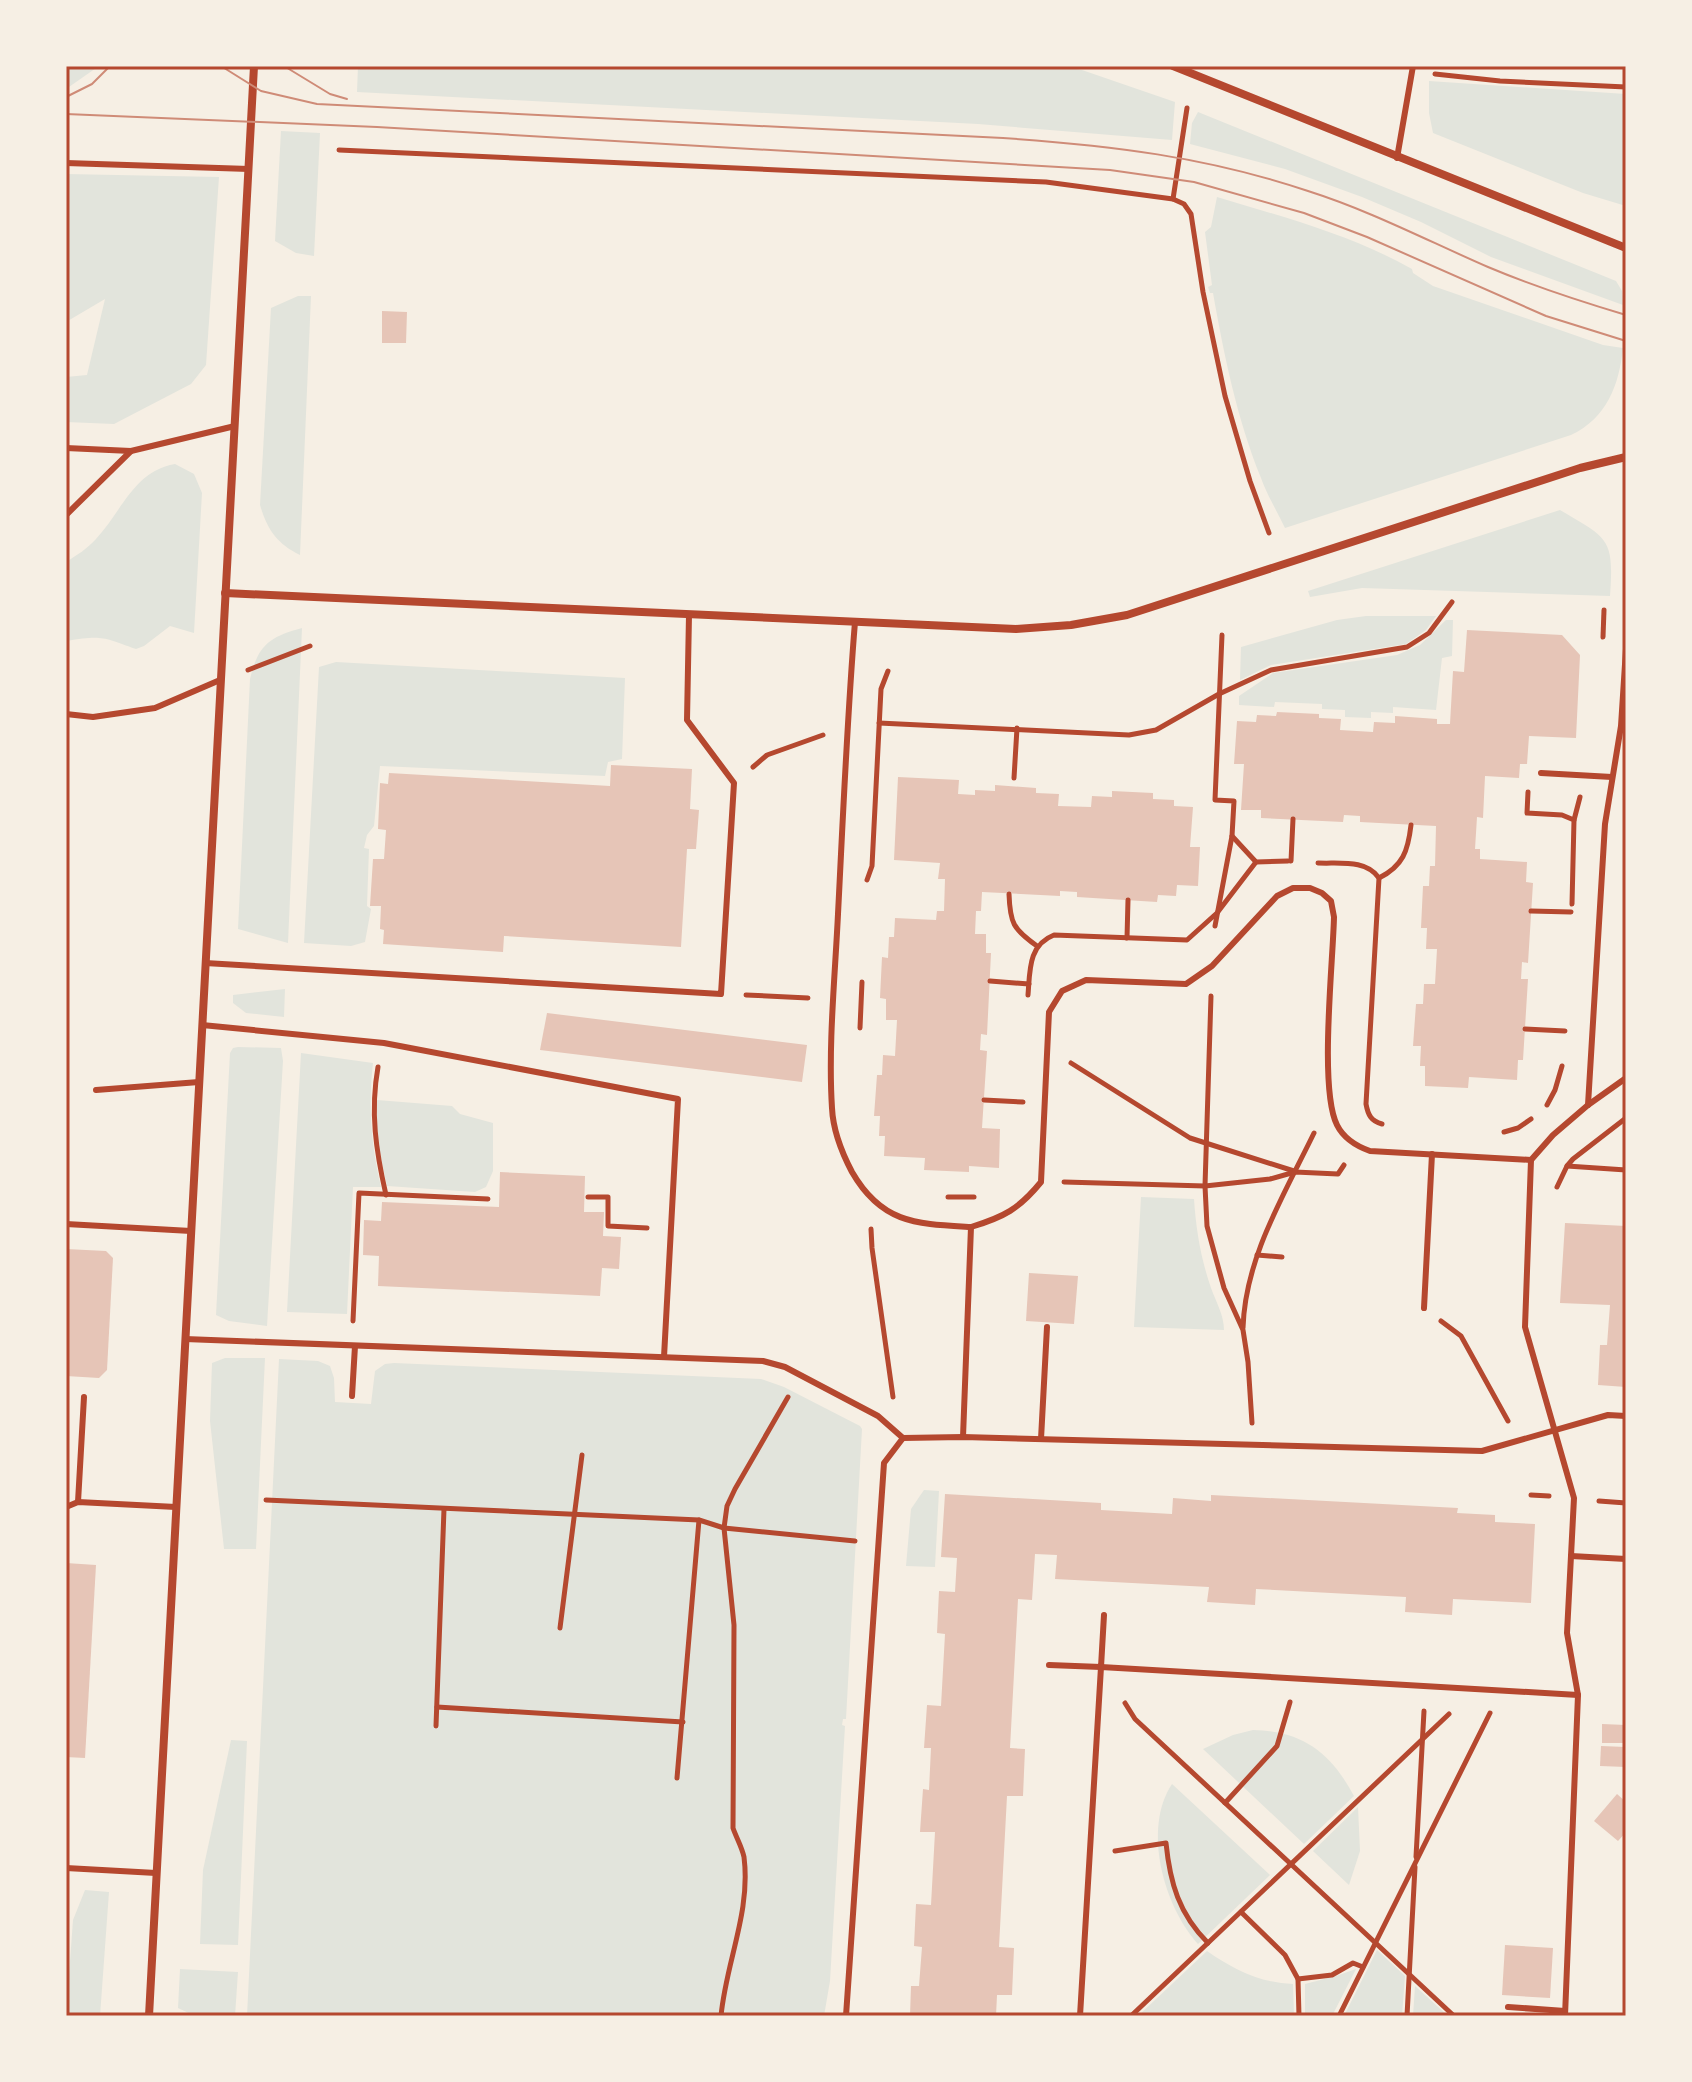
<svg xmlns="http://www.w3.org/2000/svg" width="1692" height="2082" viewBox="0 0 1692 2082" font-family="Helvetica,sans-serif">
<style>
.green{fill:#e2e4dc}
.building{fill:#e6c5b7}
.lines{fill:none;stroke-linecap:round;stroke-linejoin:round}
.path{stroke:#b5482f;stroke-width:5}
.service{stroke:#b5482f;stroke-width:6}
.minor{stroke:#b5482f;stroke-width:8}
.tram{stroke:#cf8b77;stroke-width:2}
.neatline{fill:none;stroke:#b5482f;stroke-width:3}
</style>
<rect width="100%" height="100%" fill="#f6efe4"/>
<g class="green">
<polygon points="66,66 99,66 66,89"/>
<polygon points="358,66 1060,66 1082,70 1175,102 1172,140 978,124 357,92"/>
<polygon points="1429,81 1626,94 1626,206 1583,193 1433,133 1429,113"/>
<polygon points="1198,112 1616,281 1622,291 1623,305 1491,257 1421,222 1362,197 1285,169 1190,144 1192,123"/>
<polygon points="281,131 320,133 314,256 296,253 275,241"/>
<polygon points="66,174 219,177 206,365 191,384 114,424 66,422 66,377 87,375 105,299 66,322"/>
<path d="M1217,197C1283,217 1352,235 1412,269L1413,273L1433,286L1603,345L1623,348C1619,385 1607,418 1571,435L1285,528C1277,511 1267,495 1261,478C1237,419 1224,355 1213,293H1210L1208,287L1212,285L1205,232L1211,227Z"/>
<path d="M298,296H311L300,555C277,544 267,529 260,505L271,308Z"/>
<path d="M175,464L194,474L202,493L194,633L170,626L144,646L136,649C102,637 103,635 66,641V562C77,555 87,549 96,539C122,511 134,471 175,464Z"/>
<path d="M1560,510C1609,539 1614,538 1610,596L1362,588L1310,597L1308,591Z"/>
<polygon points="1366,616 1436,616 1426,630 1406,644 1271,665 1240,680 1241,647 1337,620"/>
<polygon points="1446,620 1453,620 1452,656 1442,658 1436,710 1393,707 1393,713 1371,712 1371,718 1345,717 1345,710 1322,709 1322,704 1275,702 1274,707 1239,705 1239,696 1273,673 1397,655 1420,645"/>
<path d="M302,628L288,943L238,929L250,679C258,645 269,637 302,628Z"/>
<polygon points="336,662 625,678 622,759 608,762 605,776 380,766 374,826 367,835 364,848 369,849 367,906 371,909 365,942 351,946 304,943 319,667"/>
<polygon points="285,989 284,1017 246,1013 233,1003 233,995"/>
<polygon points="238,1047 281,1048 283,1061 267,1326 229,1321 216,1315 230,1053 233,1048"/>
<path d="M301,1053L373,1063C368,1107 371,1144 381,1187H353L347,1314L287,1312Z"/>
<polygon points="377,1100 452,1106 460,1114 493,1123 493,1171 486,1187 475,1192 387,1186 376,1134 375,1104"/>
<path d="M1141,1197L1194,1199C1196,1230 1201,1259 1211,1288C1216,1302 1224,1315 1224,1330L1134,1327Z"/>
<polygon points="225,1358 265,1358 256,1549 224,1549 210,1421 212,1363"/>
<polygon points="279,1359 318,1361 330,1366 334,1378 335,1402 371,1404 375,1371 385,1364 394,1363 761,1379 784,1387 860,1426 862,1429 846,1719 843,1719 842,1725 845,1726 830,1981 824,2016 247,2016"/>
<polygon points="924,1490 939,1491 935,1567 906,1566 911,1509"/>
<path d="M1253,1730C1303,1731 1331,1753 1354,1796L1304,1844L1203,1749L1233,1735Z"/>
<polygon points="231,1740 247,1741 238,1945 200,1944 203,1870"/>
<path d="M1172,1784L1270,1875L1198,1944C1164,1907 1142,1829 1172,1784Z"/>
<polygon points="1358,1807 1360,1851 1349,1885 1313,1851"/>
<polygon points="85,1890 109,1892 100,2016 66,2016 73,1920"/>
<polygon points="1377,1950 1405,1976 1402,2016 1344,2016"/>
<path d="M1207,1951C1233,1969 1260,1983 1293,1984L1294,2016H1138Z"/>
<polygon points="180,1969 238,1972 235,2016 195,2016 178,2008"/>
<polygon points="1356,1969 1332,2016 1305,2016 1305,1984 1336,1976"/>
<polygon points="1415,1986 1448,2016 1413,2016"/>
</g>
<g class="building">
<polygon points="382,311 407,312 406,343 382,343"/>
<polygon points="1467,630 1562,635 1580,655 1576,738 1529,736 1527,764 1520,764 1519,778 1485,776 1483,818 1477,817 1475,849 1480,849 1480,859 1527,862 1526,882 1533,883 1528,963 1522,962 1521,979 1528,979 1523,1060 1518,1060 1517,1080 1469,1077 1468,1088 1425,1086 1425,1066 1420,1066 1421,1046 1413,1046 1416,1004 1423,1004 1424,984 1435,984 1437,949 1426,949 1427,928 1421,928 1423,886 1429,886 1430,866 1435,866 1436,826 1360,822 1360,816 1344,815 1343,822 1261,818 1261,810 1241,810 1244,764 1234,764 1237,721 1256,722 1257,715 1276,716 1277,712 1319,714 1319,718 1341,719 1340,730 1373,732 1374,722 1395,723 1395,716 1437,719 1437,724 1450,724 1453,671 1464,672"/>
<polygon points="611,765 692,769 690,809 699,810 696,849 687,849 681,947 504,936 503,952 383,944 384,930 380,929 381,906 370,906 373,859 384,859 386,830 378,829 380,783 388,784 389,773 610,786"/>
<polygon points="898,777 959,780 958,794 975,795 975,790 995,791 995,785 1036,788 1036,793 1059,794 1058,806 1091,807 1092,796 1112,797 1112,791 1153,793 1153,799 1174,800 1174,806 1193,807 1190,847 1200,847 1198,886 1177,885 1176,896 1158,895 1157,902 1077,897 1077,892 1060,891 1060,896 982,892 981,911 976,911 975,934 986,934 986,953 991,953 987,1035 981,1034 980,1050 987,1051 982,1128 1000,1129 999,1168 969,1166 969,1172 924,1170 925,1158 884,1156 885,1136 879,1136 880,1116 874,1116 877,1075 882,1075 883,1055 895,1056 897,1020 886,1020 886,999 880,998 882,957 888,958 889,937 894,937 895,918 936,920 937,911 944,911 945,879 938,879 940,863 894,860"/>
<polygon points="547,1013 807,1045 802,1082 540,1050"/>
<polygon points="500,1172 585,1176 584,1212 604,1212 603,1236 621,1237 619,1269 602,1268 600,1296 378,1286 379,1256 363,1255 364,1220 381,1221 382,1202 499,1207"/>
<polygon points="1565,1223 1626,1226 1626,1387 1598,1385 1600,1345 1607,1345 1610,1305 1560,1303"/>
<polygon points="66,1249 106,1251 113,1258 107,1370 99,1378 66,1376"/>
<polygon points="1029,1273 1078,1276 1074,1324 1026,1321"/>
<polygon points="945,1494 1101,1503 1101,1510 1172,1514 1173,1498 1211,1501 1211,1495 1458,1508 1457,1513 1495,1515 1495,1522 1535,1524 1531,1603 1453,1599 1452,1615 1405,1612 1406,1597 1256,1589 1255,1605 1207,1602 1209,1587 1055,1579 1057,1555 1035,1554 1032,1600 1018,1599 1010,1748 1025,1749 1023,1796 1007,1796 999,1947 1014,1948 1012,1995 997,1995 996,2016 910,2016 911,1986 919,1986 922,1947 914,1946 916,1904 931,1905 935,1832 920,1832 923,1789 929,1790 931,1748 924,1748 927,1705 941,1706 945,1634 937,1633 939,1591 955,1592 957,1558 941,1557"/>
<polygon points="66,1563 96,1565 85,1758 66,1757"/>
<polygon points="1602,1724 1626,1725 1626,1743 1602,1743"/>
<polygon points="1601,1746 1626,1747 1626,1767 1600,1766"/>
<polygon points="1617,1794 1626,1802 1626,1832 1618,1841 1594,1821"/>
<polygon points="1505,1945 1553,1948 1550,1998 1502,1995"/>
</g>
<g class="lines">
<g class="path">
<polyline points="1435,74 1500,81 1626,87"/>
<polyline points="339,150 1046,182 1173,199 1184,204 1191,214 1203,292 1225,396 1250,481 1269,533"/>
<polyline points="1173,199 1187,108"/>
<polyline points="1603,637 1604,610"/>
<polyline points="248,670 310,646"/>
<polyline points="879,723 1129,735 1156,730 1219,694 1271,670 1407,647 1429,633 1452,602"/>
<polyline points="753,767 767,755 823,735"/>
<polyline points="1014,778 1017,728"/>
<polyline points="1528,792 1527,813 1562,815 1574,820 1572,904"/>
<polyline points="1574,820 1580,797"/>
<polyline points="1232,836 1256,862 1288,861"/>
<polyline points="1291,861 1293,819"/>
<path d="M1318,863C1339,864 1366,859 1379,878L1366,1104C1368,1115 1371,1121 1382,1124"/>
<path d="M1379,878C1403,866 1408,851 1411,825"/>
<polyline points="867,880 872,866 881,689 888,671"/>
<path d="M1009,894C1010,923 1013,929 1037,946"/>
<polyline points="1531,911 1571,912"/>
<polyline points="1215,926 1232,836 1234,801 1215,800 1222,635"/>
<polyline points="1127,938 1128,900"/>
<polyline points="990,981 1029,984"/>
<polyline points="746,995 808,998"/>
<path d="M1028,995C1030,971 1028,945 1054,935L1187,940L1217,913L1256,862"/>
<polyline points="1211,996 1205,1186 1207,1226 1224,1288 1243,1330 1248,1362 1252,1423"/>
<polyline points="860,1028 862,982"/>
<polyline points="1525,1029 1565,1031"/>
<polyline points="1071,1063 1190,1138 1294,1171"/>
<path d="M378,1067C370,1112 376,1151 386,1195"/>
<polyline points="984,1100 1023,1102"/>
<polyline points="1547,1105 1555,1090 1562,1066"/>
<polyline points="1504,1132 1518,1128 1531,1119"/>
<polyline points="1567,1166 1626,1170"/>
<polyline points="1064,1182 1205,1186 1270,1179 1295,1172 1338,1174 1344,1165"/>
<polyline points="1557,1187 1567,1166 1573,1159 1626,1118"/>
<polyline points="588,1197 608,1197 608,1226 647,1228"/>
<polyline points="948,1197 974,1197"/>
<polyline points="871,1229 872,1248 893,1397"/>
<polyline points="1257,1255 1282,1257"/>
<polyline points="353,1321 359,1193 488,1199"/>
<polyline points="1441,1321 1461,1336 1508,1421"/>
<path d="M1243,1328C1245,1258 1284,1195 1314,1133"/>
<polyline points="1531,1495 1549,1496"/>
<polyline points="266,1500 699,1520 724,1528 855,1541"/>
<polyline points="1599,1501 1626,1503"/>
<polyline points="560,1628 582,1455"/>
<polyline points="1125,1703 1135,1719 1454,2016"/>
<polyline points="437,1707 683,1722"/>
<polyline points="436,1726 444,1509"/>
<polyline points="677,1778 699,1520"/>
<polyline points="1225,1803 1277,1746 1290,1702"/>
<path d="M1115,1851L1166,1843C1170,1883 1179,1914 1208,1943"/>
<polyline points="1416,1857 1424,1711"/>
<polyline points="1241,1912 1285,1955 1298,1979 1299,2016"/>
<polyline points="1298,1979 1332,1975 1353,1963 1363,1967"/>
<path d="M721,2016C726,1962 751,1912 744,1857C742,1847 736,1837 733,1828L734,1625L724,1528L727,1506L735,1489L788,1397"/>
<polyline points="1131,2016 1449,1714"/>
<polyline points="1339,2016 1490,1713"/>
<polyline points="1407,2016 1415,1867"/>
</g>
<g class="service">
<polyline points="1397,158 1413,66"/>
<polyline points="66,163 249,169"/>
<polyline points="66,448 131,451 66,515"/>
<polyline points="131,451 235,426"/>
<path d="M855,622C847,719 843,817 838,914C835,977 828,1046 832,1108C833,1130 842,1153 852,1172C882,1224 917,1224 971,1227L963,1437"/>
<polyline points="66,714 93,717 155,708 220,680"/>
<polyline points="1541,773 1612,777"/>
<polyline points="205,963 721,994 734,783 687,720 689,615"/>
<polyline points="202,1025 384,1043 678,1099 664,1357"/>
<polyline points="96,1090 199,1082"/>
<polyline points="1588,1105 1605,824 1621,726 1626,649"/>
<polyline points="66,1224 191,1231"/>
<path d="M971,1227C1004,1217 1019,1209 1041,1182L1049,1012L1062,991L1086,980L1186,984L1212,966L1277,896L1293,888H1310L1322,893L1331,901L1334,917C1333,963 1319,1089 1337,1125C1344,1139 1356,1146 1370,1151L1531,1160"/>
<polyline points="1424,1308 1432,1154"/>
<polyline points="185,1339 763,1361 785,1367 878,1416 903,1438"/>
<polyline points="352,1396 355,1346"/>
<polyline points="1041,1439 1047,1327"/>
<polyline points="78,1502 84,1397"/>
<polyline points="66,1507 78,1502 176,1507"/>
<polyline points="1571,1556 1626,1559"/>
<polyline points="1049,1665 1101,1667 1104,1615"/>
<polyline points="66,1868 156,1873"/>
<polyline points="1508,2007 1565,2011"/>
<polyline points="846,2016 884,1463 903,1438 963,1437 1482,1451 1608,1415 1626,1416"/>
<polyline points="1080,2016 1101,1667 1578,1695"/>
<polyline points="1565,2016 1578,1695 1567,1633 1574,1498 1525,1327 1531,1160 1553,1135 1588,1105 1626,1078"/>
</g>
<g class="minor">
<polyline points="1173,66 1626,248"/>
<polyline points="225,593 1016,629 1071,625 1127,615 1580,468 1626,457"/>
<polyline points="149,2016 254,66"/>
</g>
<g class="tram">
<path d="M221,66L261,91L317,104L1003,138C1109,145 1207,157 1308,191C1371,211 1428,241 1488,267C1533,286 1579,301 1626,315"/>
<polyline points="284,66 330,94 347,99"/>
<polyline points="66,97 92,84 110,66"/>
<polyline points="66,114 377,127 1110,170 1194,182 1304,213 1367,237 1546,316 1626,341"/>
</g>
</g>
<rect width="1692" height="2082" fill="none" stroke="#f6efe4" stroke-width="136"/>
<rect x="68" y="68" width="1556" height="1946" class="neatline"/>
</svg>
